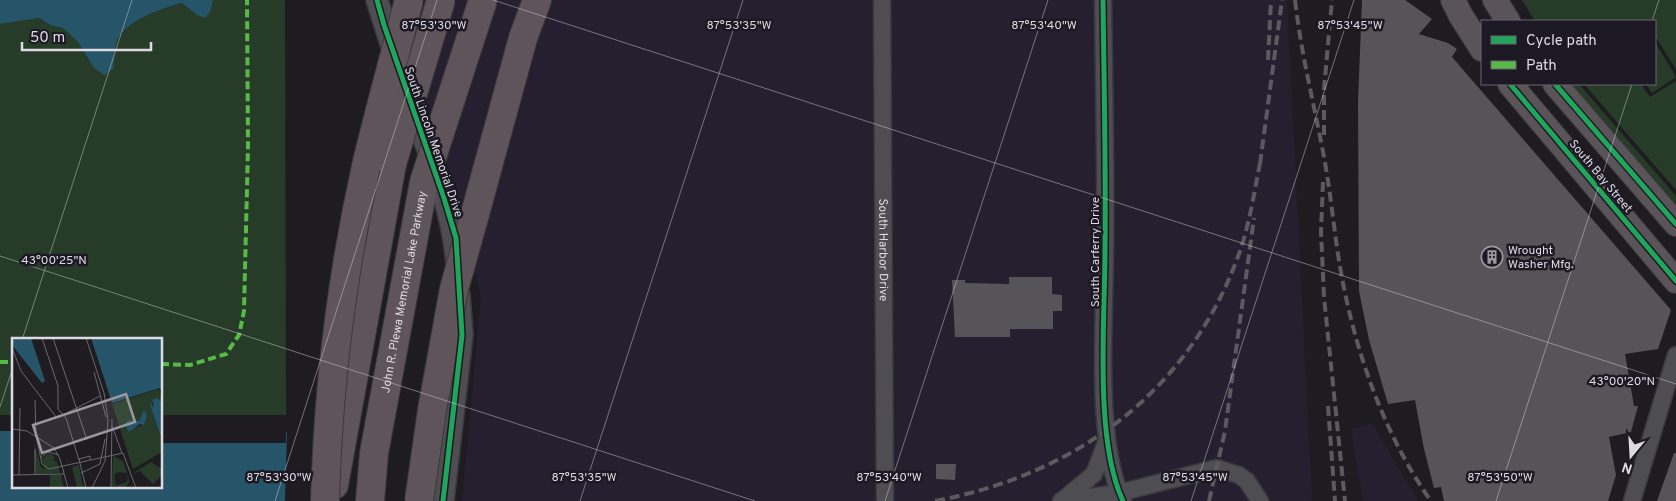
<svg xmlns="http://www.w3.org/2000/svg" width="1676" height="501" viewBox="0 0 1676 501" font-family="Overpass,sans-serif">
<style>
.built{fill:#261f2f}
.green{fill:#263c28}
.water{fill:#265468}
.pier{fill:#1e1c21}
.building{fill:#565459}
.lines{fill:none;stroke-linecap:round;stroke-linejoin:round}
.minor-casing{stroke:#3b393d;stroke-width:19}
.tertiary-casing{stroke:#3b393d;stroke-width:24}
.secondary-casing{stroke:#3b393d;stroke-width:26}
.motorway-casing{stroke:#3b393d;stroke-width:30}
.minor{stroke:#4e4d51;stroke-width:16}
.tertiary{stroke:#4e4d51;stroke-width:21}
.secondary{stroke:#5a5459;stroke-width:24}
.motorway{stroke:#5f5459;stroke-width:28}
.rail{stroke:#5b5a5e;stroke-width:4;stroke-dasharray:10 5;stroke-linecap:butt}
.motorway-bridge-casing{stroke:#3b393d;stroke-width:30;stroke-linecap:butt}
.motorway-bridge{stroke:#5f5459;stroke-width:28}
.quiet{stroke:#58b947;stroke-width:4;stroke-dasharray:8 4;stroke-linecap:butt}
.cycleway-casing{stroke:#1d1924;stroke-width:8}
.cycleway{stroke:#20a55d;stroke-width:5}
.ticks{fill:none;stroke:#dddae2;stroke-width:1;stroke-opacity:0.45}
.labels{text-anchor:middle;stroke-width:5;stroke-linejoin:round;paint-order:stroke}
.street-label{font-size:12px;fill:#dddae2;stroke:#1d1924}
.poi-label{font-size:12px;fill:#dddae2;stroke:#1d1924;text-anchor:start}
.inset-road{fill:none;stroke:#6a686e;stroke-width:1}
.view{fill:#9a989e;fill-opacity:0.15;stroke:#9a989e;stroke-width:2.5}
.inset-edge{fill:none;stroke:#dddae2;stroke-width:2.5}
.ticks-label{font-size:12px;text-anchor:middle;fill:#dddae2;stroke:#1d1924;stroke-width:5;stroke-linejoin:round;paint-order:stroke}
</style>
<rect width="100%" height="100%" fill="#1e1c21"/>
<g class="built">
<polygon points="391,0 1287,0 1312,501 462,501 481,298 457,193"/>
<polygon points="1372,423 1418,501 1363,501 1351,430"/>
</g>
<g class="green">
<path d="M213,0H285L286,415H161V340H14V415H0V24L39,18L50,25L63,27L78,42L94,68L113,69C115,60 114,50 117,42C124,21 162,8 182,3L197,15L211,10Z"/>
<polygon points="1522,0 1676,0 1676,69 1655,36 1655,21 1535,21"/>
<polygon points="1655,42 1676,77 1652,93 1646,84 1655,84"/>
<polygon points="1676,81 1676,190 1584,84 1641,84 1650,97"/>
<polygon points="1571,84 1579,84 1676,196 1676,205"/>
</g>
<g class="water">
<path d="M0,0H213L211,10L205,18L197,15L182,3C162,8 125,21 117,41C114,49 115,60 113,69L104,75L94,68L78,42L63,28L50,25L39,18L0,24Z"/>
<polygon points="0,431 14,431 14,487 161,487 161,432 287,432 285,501 0,501"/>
</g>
<polygon class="pier" points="161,429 286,430 286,443 161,443"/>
<g class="building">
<polygon points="1362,0 1405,0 1432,19 1419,34 1448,43 1457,49 1452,57 1671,310 1658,349 1625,354 1634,406 1638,406 1631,432 1609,437 1616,475 1608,501 1444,501 1441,487 1434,488 1424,449 1415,400 1388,404 1369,340 1359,291 1358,102"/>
<polygon points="1009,277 1052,277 1052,294 1062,295 1062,311 1053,311 1053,329 1010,329 1010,337 955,337 952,280 965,280 965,283 1009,284"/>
<polygon points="1674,453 1676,453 1676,501 1657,501"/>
<polygon points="936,464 956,464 955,480 936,479"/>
</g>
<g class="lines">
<g class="minor-casing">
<g id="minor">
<path id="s1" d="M882,0L885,501"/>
<path d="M1103,0C1104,83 1106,167 1105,250C1105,319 1094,440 1123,501"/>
<polyline points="1064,499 1094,474 1106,443"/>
<polyline points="1061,501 1119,493 1217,468 1239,475 1247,481 1260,501"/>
<polyline points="1632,501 1676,355"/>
</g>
</g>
<g class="tertiary-casing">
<g id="tertiary">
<polyline points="377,0 396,59"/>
<path d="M409,98C428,152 453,207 457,265"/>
<polyline points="443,501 462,335 459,295"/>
</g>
</g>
<g class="secondary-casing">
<g id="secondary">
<polyline points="1453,0 1461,16 1482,49"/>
<polyline points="1495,0 1508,21"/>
<polyline points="1510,84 1676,281"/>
<polyline points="1555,84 1676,224"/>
</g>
</g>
<g class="motorway-casing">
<g id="motorway">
<polyline points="475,214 523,38 537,0"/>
<polyline points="334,485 392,164"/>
<path id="s2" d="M370,501L374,453L424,182"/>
</g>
</g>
<use href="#minor" class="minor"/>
<use href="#tertiary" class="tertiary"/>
<use href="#secondary" class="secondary"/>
<use href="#motorway" class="motorway"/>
<g class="rail">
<path d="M1295,0C1301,53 1314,104 1324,157C1332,200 1335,245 1344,288C1359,362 1387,439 1431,501"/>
<polyline points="1268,60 1271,0"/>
<polyline points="1324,135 1324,89 1332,0"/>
<polyline points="1260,164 1282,0"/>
<polyline points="1323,182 1321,231 1324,297 1345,501"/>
<polyline points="1328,406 1335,501"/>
<path d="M935,501C1073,475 1185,395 1236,262C1249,229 1254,193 1261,158"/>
<polyline points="1209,501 1225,431 1254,218"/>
</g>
<g class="motorway-bridge-casing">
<g id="motorway-bridge">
<polyline points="392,164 441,0"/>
<polyline points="424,182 483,0"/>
<path d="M325,501C328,388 342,273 367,162C380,108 395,54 409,0"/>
<polyline points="419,501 432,410 454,289 475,214"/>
</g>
</g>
<use href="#motorway-bridge" class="motorway-bridge"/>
<g class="quiet">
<polyline points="0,362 14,362"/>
<polyline points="161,364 190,365 226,354 239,335 244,311 248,147 247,0"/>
</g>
<g class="cycleway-casing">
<g id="cycleway">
<polyline points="377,0 384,25 444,198 456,238 462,335 443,501"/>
<path d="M1103,0C1104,83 1106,167 1105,250C1105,319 1094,440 1123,501"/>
<polyline points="1510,84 1676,281"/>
<polyline points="1555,84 1676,224"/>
</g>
</g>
<use href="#cycleway" class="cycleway"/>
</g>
<path class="ticks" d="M493,0L1676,384M1652,21L1659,0M0,256L755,501M22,340L132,0M0,407L14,364M275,501L437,0M580,501L743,0M885,501L1048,0M1191,501L1354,0M1496,501L1632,84"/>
<defs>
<g id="building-ring" transform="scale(1.125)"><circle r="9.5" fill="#1d1924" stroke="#9a989e" stroke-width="1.5"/><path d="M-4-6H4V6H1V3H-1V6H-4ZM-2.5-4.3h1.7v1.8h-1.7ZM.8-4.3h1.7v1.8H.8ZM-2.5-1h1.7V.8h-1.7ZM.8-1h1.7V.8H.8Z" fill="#9a989e"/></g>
</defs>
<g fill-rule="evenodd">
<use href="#building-ring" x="1492" y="257"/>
</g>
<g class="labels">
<g class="street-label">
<text transform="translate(434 142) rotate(71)" y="4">South Lincoln Memorial Drive</text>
<text transform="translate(1601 176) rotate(50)" y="4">South Bay Street</text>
<text dy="4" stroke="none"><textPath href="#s1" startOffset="250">South Harbor Drive</textPath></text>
<text transform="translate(1095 252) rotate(-90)" y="4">South Carferry Drive</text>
<text dy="4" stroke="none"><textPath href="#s2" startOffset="212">John R. Plewa Memorial Lake Parkway</textPath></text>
</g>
<g class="poi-label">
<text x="1508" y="254">Wrought<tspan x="1508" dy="14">Washer Mfg.</tspan></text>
</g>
</g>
<g transform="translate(12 338)">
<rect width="150" height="150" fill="#1e1c21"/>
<path d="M147,51L150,64L149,62L140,64L141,69L137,64L150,102V114L121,131L100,66ZM132,72L135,79L132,86L117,93L112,89L116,82L127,83ZM22,104L29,129L33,132L30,121L37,115L43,119L41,123H45L48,135L24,136ZM101,118L111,123L115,135L106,134L107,138L105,134L102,138L104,148L115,144L116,136L117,144L113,150L100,148ZM139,124L150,131V137L141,146L128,133L120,136ZM67,127L70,145L73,150H65L60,129ZM38,137H49L52,150H38Z" fill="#263c28" fill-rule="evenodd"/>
<path d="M0,0H19L33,43L30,45L0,7ZM79,0H150V52L148,50L100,65ZM145,60L150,64V102L137,64L142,69L140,62ZM132,72L135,78L132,87L128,86L117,94L112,87L116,82L127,83Z" fill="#265468"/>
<path class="inset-road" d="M30,0L46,48V71L54,80L67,122M41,0L75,102M74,0L92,55L96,82L93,123L80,150M0,10L9,33L45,80L88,58M82,34L94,79M23,62L24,98M100,88L110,115M0,91L15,93L42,110L48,121L56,150M24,98L30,126L37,131L111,115L124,150M23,111V137M28,120L36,114L47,117M69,135L88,126L93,101M0,137L52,136M7,137L8,70M74,150L67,121L78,118V122M99,150L100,81"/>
<path class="view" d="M114,56L123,84L30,115L21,87Z"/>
<rect width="150" height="150" class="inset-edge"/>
</g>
<g class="ticks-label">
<text x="434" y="29">87°53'30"W</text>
<text x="739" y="29">87°53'35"W</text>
<text x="1044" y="29">87°53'40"W</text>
<text x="1350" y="29">87°53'45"W</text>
<text x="54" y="264">43°00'25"N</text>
<text x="1622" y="385">43°00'20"N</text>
<text x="279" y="481">87°53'30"W</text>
<text x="584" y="481">87°53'35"W</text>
<text x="889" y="481">87°53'40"W</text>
<text x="1195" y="481">87°53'45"W</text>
<text x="1500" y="481">87°53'50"W</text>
</g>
<rect x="1481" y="20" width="175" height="65" fill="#1d1924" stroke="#6a6670"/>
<rect x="1491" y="36" width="25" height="8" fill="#20a55d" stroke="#6a6670"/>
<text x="1526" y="45" font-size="15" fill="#dddae2">Cycle path</text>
<rect x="1491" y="61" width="25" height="8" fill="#58b947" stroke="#6a6670"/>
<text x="1526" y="70" font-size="15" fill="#dddae2">Path</text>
<g transform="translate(1631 456) rotate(198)" stroke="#1d1924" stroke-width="4" paint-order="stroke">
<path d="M0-4L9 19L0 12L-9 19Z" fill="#dddae2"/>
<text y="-8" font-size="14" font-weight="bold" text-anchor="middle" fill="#dddae2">N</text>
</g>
<path d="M22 42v8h129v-8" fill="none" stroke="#dddae2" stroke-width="2.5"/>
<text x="30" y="42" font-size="15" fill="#dddae2" stroke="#1d1924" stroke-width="4" paint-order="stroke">50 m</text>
</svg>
